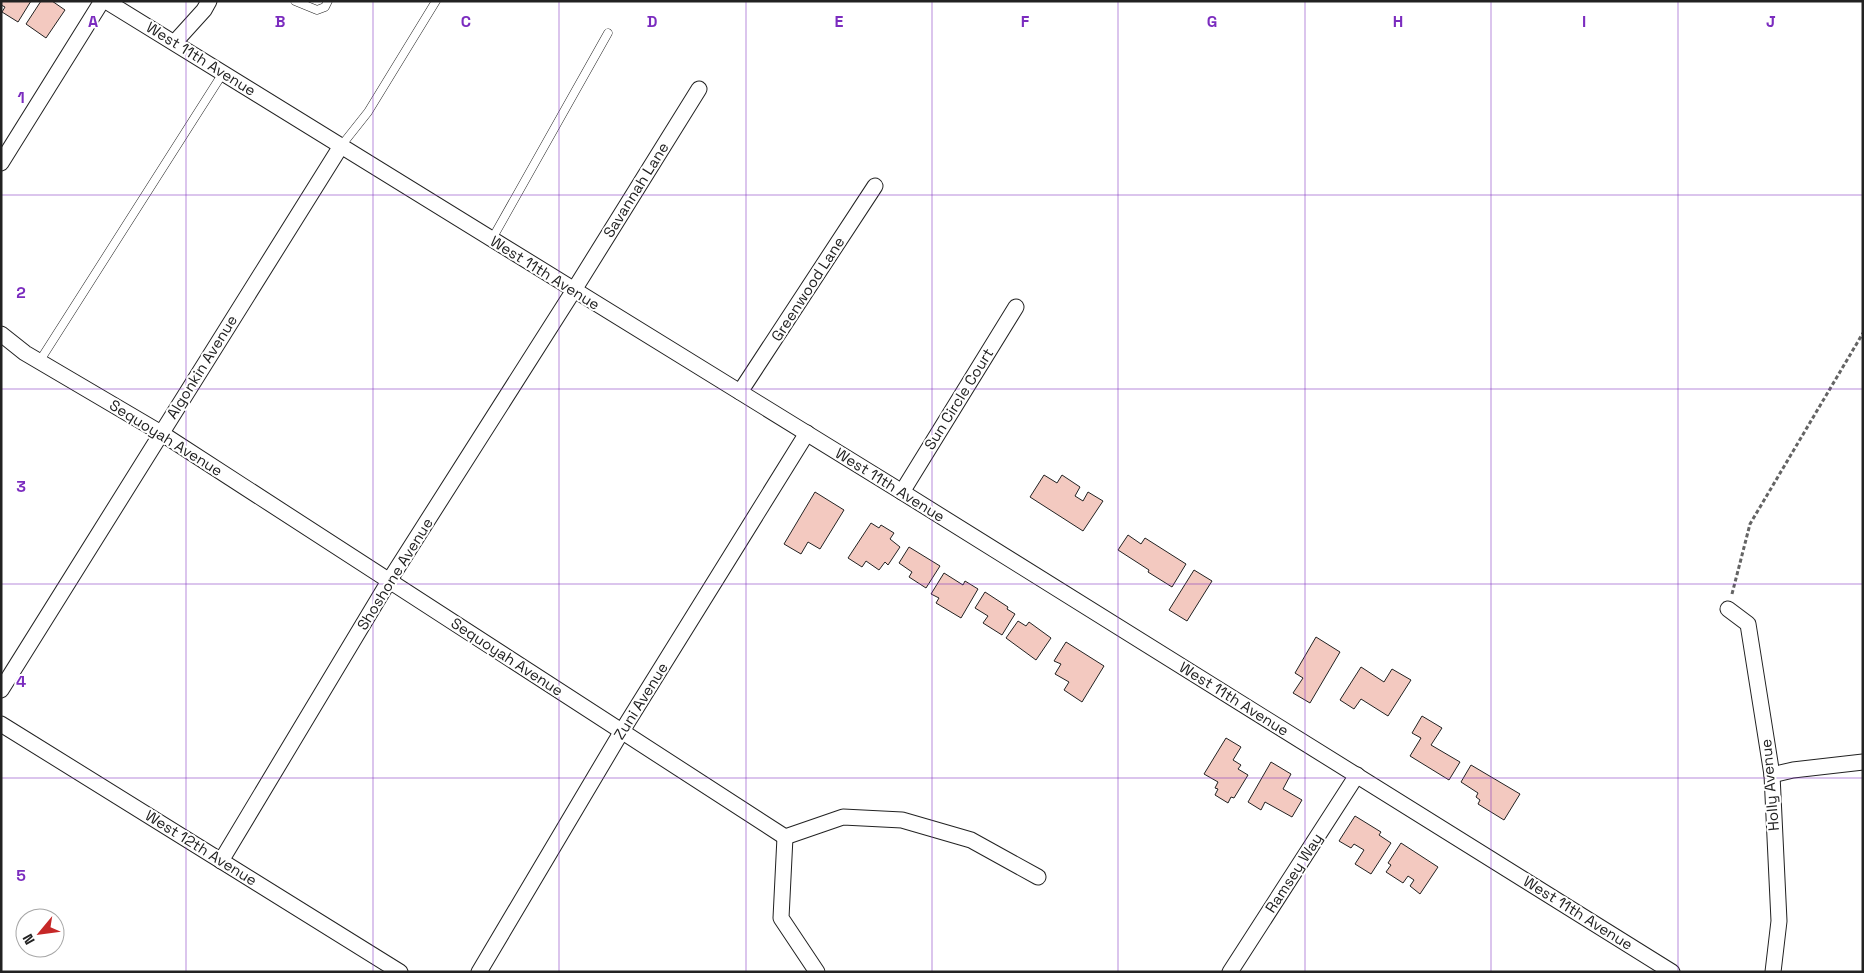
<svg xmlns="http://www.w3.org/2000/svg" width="1864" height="973" viewBox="0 0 1864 973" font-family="'Space Grotesk',sans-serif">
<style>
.building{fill:#f3c9c0;stroke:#222}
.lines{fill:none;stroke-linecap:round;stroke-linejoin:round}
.lane-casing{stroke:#222;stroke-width:9}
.street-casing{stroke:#222;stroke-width:17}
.path{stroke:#646464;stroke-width:3;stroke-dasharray:4 2.5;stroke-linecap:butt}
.lane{stroke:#fff;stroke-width:8}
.street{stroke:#fff;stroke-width:15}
.grid{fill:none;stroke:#7b2cbf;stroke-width:1;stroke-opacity:0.55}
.labels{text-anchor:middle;stroke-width:4;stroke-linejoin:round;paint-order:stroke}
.street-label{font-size:15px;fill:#222;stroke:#fff}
.grid-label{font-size:16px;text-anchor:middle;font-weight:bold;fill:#7b2cbf;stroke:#fff;stroke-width:4;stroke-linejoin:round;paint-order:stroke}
</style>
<rect width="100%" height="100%" fill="#fff"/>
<g class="building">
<polygon points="1,1 31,1 18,22 2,12 5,7 1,5"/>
<polygon points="41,1 52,1 65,10 46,38 26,24"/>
<polygon points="1044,475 1057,483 1062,475 1080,487 1075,496 1083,501 1088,492 1103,501 1083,531 1030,497"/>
<polygon points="815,492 844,510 820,549 808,542 801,554 784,544"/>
<polygon points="871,523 879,528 881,525 894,533 890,539 900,547 888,565 885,562 879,570 866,561 862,567 848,558"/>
<polygon points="1128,535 1141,544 1145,538 1186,564 1172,587 1148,572 1149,570 1118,550"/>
<polygon points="909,547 940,566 926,588 909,577 912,572 899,563"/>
<polygon points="1194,570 1212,581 1187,621 1169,610"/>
<polygon points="944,573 963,585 965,581 978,589 961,618 936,603 939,598 931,594"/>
<polygon points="985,592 1008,607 1007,609 1015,614 1002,635 983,623 988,616 975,608"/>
<polygon points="1018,621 1026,626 1029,622 1051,638 1036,660 1006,638"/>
<polygon points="1316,637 1340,652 1310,703 1293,693 1303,678 1295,673"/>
<polygon points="1066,642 1104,666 1082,702 1064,690 1069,682 1055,674 1061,664 1054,661"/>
<polygon points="1361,667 1384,682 1392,669 1411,680 1388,716 1361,699 1354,709 1340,700"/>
<polygon points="1422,716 1442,728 1431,745 1460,762 1449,780 1410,756 1421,738 1412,733"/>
<polygon points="1226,738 1241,747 1233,760 1241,765 1238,769 1248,775 1234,798 1231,797 1228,803 1215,795 1218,789 1215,788 1218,782 1204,774"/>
<polygon points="1271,762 1291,774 1283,789 1302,800 1292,817 1265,802 1261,810 1248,802"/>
<polygon points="1471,765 1520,794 1504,820 1478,804 1480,800 1476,797 1478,793 1461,782"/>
<polygon points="1355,816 1381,832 1379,835 1391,843 1371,874 1355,864 1364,850 1354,844 1351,848 1339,841"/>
<polygon points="1401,843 1438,867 1420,894 1410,886 1414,880 1408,876 1403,883 1386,872 1391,865 1388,863"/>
</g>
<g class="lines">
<g class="lane-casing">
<g id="lane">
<polyline points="295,1 317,10 325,7 328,1"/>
<polyline points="341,146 368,112 436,1"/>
<polyline points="492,239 608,33"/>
<polyline points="39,362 223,73"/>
</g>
</g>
<g class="street-casing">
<g id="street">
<polyline points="106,1 902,492 1672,972"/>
<polyline points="175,42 204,10 209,1"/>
<polyline points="1,163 102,1"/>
<polyline points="1,334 25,353 161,433 785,837 843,817 902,820 971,840 1038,877"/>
<polyline points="740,392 875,186"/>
<polyline points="902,492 1016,307"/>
<polyline points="1728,609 1748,624 1772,775 1779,921 1773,972"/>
<polyline points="1,690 341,146"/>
<polyline points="1,724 400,972"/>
<polyline points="1772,775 1793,770 1863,762"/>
<polyline points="785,837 781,918 817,972"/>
<polyline points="221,861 389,581 574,290 699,89"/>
<polyline points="479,972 622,731 807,433"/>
<polyline points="1230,972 1357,775"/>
</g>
</g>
<polyline class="path" points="1732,594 1750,524 1863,333"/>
<use href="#lane" class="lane"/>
<use href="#street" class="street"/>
</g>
<path class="grid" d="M186,1V972M373,1V972M559,1V972M746,1V972M932,1V972M1118,1V972M1305,1V972M1491,1V972M1678,1V972M1,195H1863M1,389H1863M1,584H1863M1,778H1863"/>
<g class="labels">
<g class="street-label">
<text transform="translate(201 59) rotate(32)" y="5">West 11th Avenue</text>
<text transform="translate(636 190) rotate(-58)" y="5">Savannah Lane</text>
<text transform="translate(545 273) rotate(32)" y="5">West 11th Avenue</text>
<text transform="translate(808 289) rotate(-57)" y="5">Greenwood Lane</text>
<text transform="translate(202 367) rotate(-58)" y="5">Algonkin Avenue</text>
<text transform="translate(959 399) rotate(-58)" y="5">Sun Circle Court</text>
<text transform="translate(166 438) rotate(32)" y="5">Sequoyah Avenue</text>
<text transform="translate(890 485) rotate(32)" y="5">West 11th Avenue</text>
<text transform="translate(395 574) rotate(-58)" y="5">Shoshone Avenue</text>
<text transform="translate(507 657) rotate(33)" y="5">Sequoyah Avenue</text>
<text transform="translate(1234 699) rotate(32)" y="5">West 11th Avenue</text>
<text transform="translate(641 701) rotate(-58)" y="5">Zuni Avenue</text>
<text transform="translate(1770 785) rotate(-95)" y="5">Holly Avenue</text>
<text transform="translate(201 848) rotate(32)" y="5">West 12th Avenue</text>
<text transform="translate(1294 873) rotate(-57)" y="5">Ramsey Way</text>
<text transform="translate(1578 913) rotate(32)" y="5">West 11th Avenue</text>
</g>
</g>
<g class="grid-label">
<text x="93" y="27">A</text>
<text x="280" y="27">B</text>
<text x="466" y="27">C</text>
<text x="652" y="27">D</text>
<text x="839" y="27">E</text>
<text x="1025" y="27">F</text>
<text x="1212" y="27">G</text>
<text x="1398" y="27">H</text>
<text x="1584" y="27">I</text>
<text x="1771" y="27">J</text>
<text x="21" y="103">1</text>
<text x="21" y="298">2</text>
<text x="21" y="492">3</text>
<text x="21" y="687">4</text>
<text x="21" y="881">5</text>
</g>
<rect width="1864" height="973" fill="none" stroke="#222222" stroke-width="5"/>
<g transform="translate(40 933) rotate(241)"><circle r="24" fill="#ffffff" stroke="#a7a7a7"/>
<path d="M0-4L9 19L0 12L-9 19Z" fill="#c62828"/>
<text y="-8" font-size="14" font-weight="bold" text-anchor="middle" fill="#222222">N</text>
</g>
</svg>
